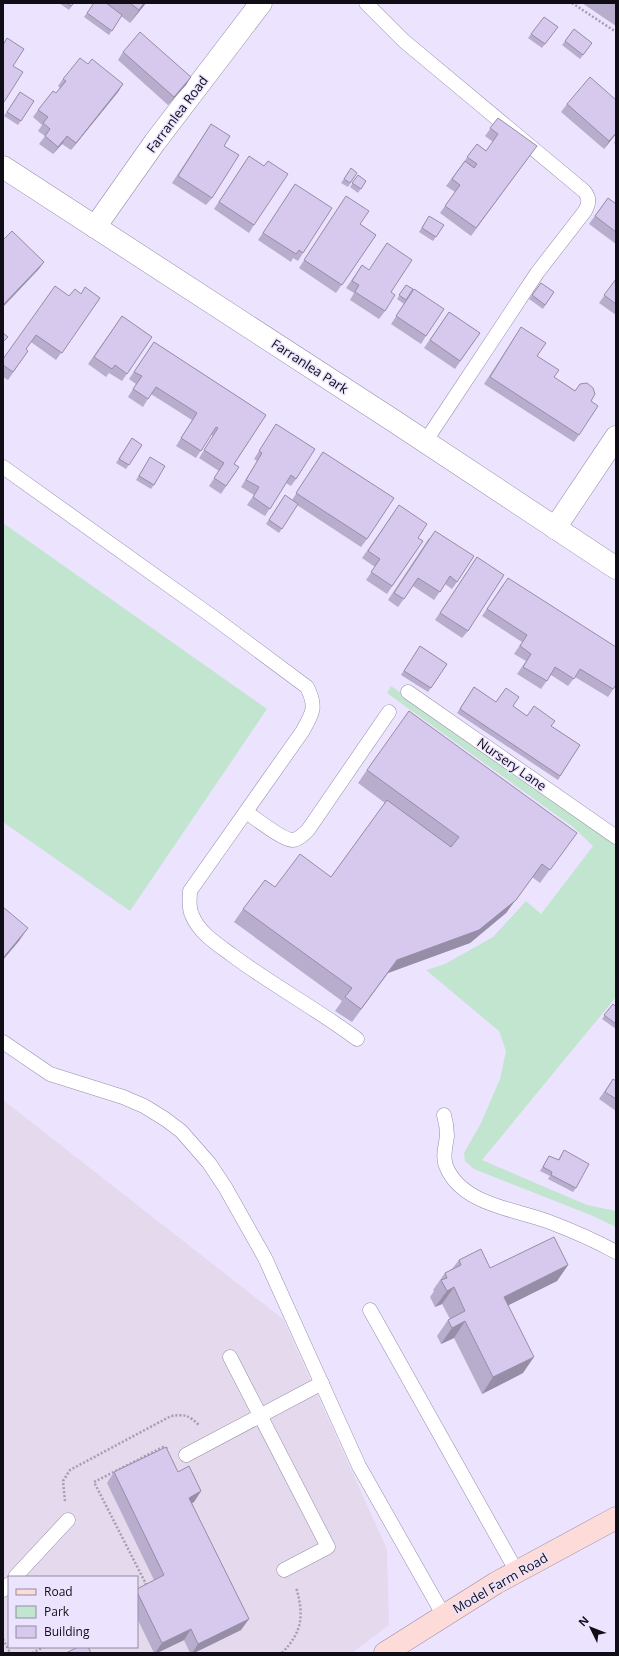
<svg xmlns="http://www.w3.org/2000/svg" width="619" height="1656" viewBox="0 0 619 1656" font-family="'Open Sans',sans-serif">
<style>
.industrial{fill:#e5d9ed;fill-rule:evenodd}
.green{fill:#c2e5cf}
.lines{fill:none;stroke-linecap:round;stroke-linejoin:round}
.service-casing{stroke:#968da7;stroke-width:15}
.minor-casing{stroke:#968da7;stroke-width:23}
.secondary-casing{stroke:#968da7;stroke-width:23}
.path{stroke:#a49db3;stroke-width:2.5;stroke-dasharray:2 2;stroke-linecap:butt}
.service{stroke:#fff;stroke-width:14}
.minor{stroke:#fff;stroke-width:22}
.secondary{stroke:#fcdbd8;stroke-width:22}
.wall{fill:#b8adcc}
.shaded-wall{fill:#968da6}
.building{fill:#d6c9ed;stroke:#968da6}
.labels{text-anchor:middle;stroke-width:3;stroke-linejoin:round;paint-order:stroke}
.street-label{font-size:13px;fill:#100d16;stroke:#ece3ff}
</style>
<rect width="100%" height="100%" fill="#ece3ff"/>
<path class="industrial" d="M3,1100L283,1319L387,1549L389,1625L352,1653H3ZM9,1577H137V1647H9Z"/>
<g class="green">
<polygon points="3,523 267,709 130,911 3,822"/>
<polygon points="391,686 546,793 616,846 616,978 613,981 616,979 616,997 482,1160 587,1205 616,1211 616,1227 593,1216 474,1169 465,1161 464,1153 481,1123 500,1079 506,1051 499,1031 426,970 445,964 493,937 526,901 541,914 593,846 573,827 387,693"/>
</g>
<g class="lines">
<g class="service-casing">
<g id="service">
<path d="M366,3L404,41L584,191C590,198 589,203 585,211L537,273L425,442"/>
<path d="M3,467L213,617L307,687C317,707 313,713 302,732L190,891C190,899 188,907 192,915C199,933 217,944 232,955C272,985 317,1009 357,1039"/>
<polyline points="408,692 616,837"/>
<path d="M246,812C255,818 283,840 292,840C298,840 304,834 308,830L389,712"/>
<polyline points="3,1042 50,1074 123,1097 144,1106 165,1119 181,1131 209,1163 225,1187 265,1258 359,1466 444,1616"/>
<path d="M444,1115C446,1122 447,1129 447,1136C446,1146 442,1156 446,1166C461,1204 513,1209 547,1221C571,1230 594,1240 616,1252"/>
<polyline points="370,1310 517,1572"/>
<polyline points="230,1357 328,1547 284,1570"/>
<polyline points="186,1455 322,1383"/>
<polyline points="15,1577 68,1520"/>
<polyline points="3,1590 9,1584"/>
</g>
</g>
<g class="minor-casing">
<g id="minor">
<polyline points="3,167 394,421 616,568"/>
<polyline points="95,227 155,142 261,3"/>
<polyline points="555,528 616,437"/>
</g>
</g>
<g class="secondary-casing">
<polyline id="secondary" points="385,1653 496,1583 616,1518"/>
</g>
<g class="path">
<polyline points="572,3 616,32"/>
<path d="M65,1501L63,1481L70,1470L171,1416C185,1414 188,1415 199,1425"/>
<polyline points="145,1585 146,1584 94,1482 163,1447 168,1449"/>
<polyline points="3,1639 10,1653"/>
<polyline points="32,1653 44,1647"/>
<path d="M282,1653C303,1631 304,1615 296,1587"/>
</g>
<use href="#service" class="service"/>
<use href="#minor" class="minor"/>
<use href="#secondary" class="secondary"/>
</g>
<g class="wall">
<polygon points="59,3 74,3 69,10"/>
<polygon points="94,3 146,3 130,23 121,16 109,35 84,17"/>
<polygon points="582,3 616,3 616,26"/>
<polygon points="558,27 542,48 528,38 531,34"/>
<polygon points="574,29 592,43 580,59 562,45"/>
<polygon points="123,52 191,77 186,85 168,105 118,60"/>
<polygon points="88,64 123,84 118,92 71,150 62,144 53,154 39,144 45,136 38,131 42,125 33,117 38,110 56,93 60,88 58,86 63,79"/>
<polygon points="20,92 34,101 18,125 4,116"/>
<polygon points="567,104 616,134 604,149 561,112"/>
<polygon points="498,118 531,154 471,236 440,213 455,192 446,186 477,144 486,151 493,142 485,136"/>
<polygon points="211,124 224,146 212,198 206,205 172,183"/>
<polygon points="616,140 616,145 614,143"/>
<polygon points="249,156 264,166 268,161 254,225 249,233 214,209"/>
<polygon points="351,168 357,173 348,187 341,183"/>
<polygon points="358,175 366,181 358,193 350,187"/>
<polygon points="290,192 303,253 298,261 293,258 291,262 258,240"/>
<polygon points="608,198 616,204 616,244 589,224"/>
<polygon points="341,204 360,224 376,235 336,293 299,268"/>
<polygon points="429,216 444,225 433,241 419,232"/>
<polygon points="362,265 391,292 385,311 379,319 350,300 354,293 346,288"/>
<polygon points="616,279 616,315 599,303"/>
<polygon points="541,283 554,292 543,309 529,299"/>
<polygon points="406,285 413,289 404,304 397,299"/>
<polygon points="414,289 426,336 421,344 391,324"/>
<polygon points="81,294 100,298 56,360 31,342 26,349 28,351 8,380 3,377 3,359"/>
<polygon points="449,312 480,333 455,369 424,348"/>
<polygon points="122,316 152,337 122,381 109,373 106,377 88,364"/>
<polygon points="521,327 537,356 554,377 591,401 579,435 574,442 484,384"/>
<polygon points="154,342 266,415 234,464 239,467 221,494 209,486 219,471 199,458 213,436 211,435 196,458 176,446 192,420 151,394 143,407 128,397 136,384 129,379"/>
<polygon points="276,424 296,479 291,486 286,483 265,516 247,505 254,495 241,487 257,461 254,459"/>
<polygon points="132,438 142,445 126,469 116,463"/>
<polygon points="323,452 367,539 361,547 297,505 279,533 266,524 285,495 292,500"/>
<polygon points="150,457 154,485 151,489 136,480"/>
<polygon points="399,505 418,538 423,541 387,594 366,580 375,567 362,558"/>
<polygon points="429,538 457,582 452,589 445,584 434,600 413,586 398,607 388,600"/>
<polygon points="477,557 468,631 462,638 435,620"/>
<polygon points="502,586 616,685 608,697 575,677 568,686 551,675 541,689 517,674 526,661 514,654 522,642 482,616"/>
<polygon points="420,646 447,664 428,692 401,675"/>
<polygon points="474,687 496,702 513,706 527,716 551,726 580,745 558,780 457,713"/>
<polygon points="367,770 567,846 540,883 532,877 506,913 470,943 388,973 352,1022 335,1011 342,1001 234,922 243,909 275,887 331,877 385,803 358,783"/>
<polygon points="613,1004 616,1007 616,1029 602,1019"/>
<polygon points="613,1079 616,1081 616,1111 599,1099"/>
<polygon points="564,1150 576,1188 573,1192 548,1179 550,1176 540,1171 549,1156 558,1160"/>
<polygon points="459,1260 490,1268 568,1265 557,1281 508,1305 523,1373 482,1394 454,1338 441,1344 437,1336 448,1320 450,1319 442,1304 435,1307 430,1297 434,1291 433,1290 445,1273 452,1269"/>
<polygon points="114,1472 178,1472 201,1491 194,1502 192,1503 241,1630 194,1653 190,1653 184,1640 157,1653 154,1653 137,1618 137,1589 154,1580 107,1483"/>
</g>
<g class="shaded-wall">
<polygon points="144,3 146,3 130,23 139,10"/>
<polygon points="191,77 186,85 168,105 174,97"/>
<polygon points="123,84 118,92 71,150 76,143"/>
<polygon points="616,133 616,134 604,149 609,141"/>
<polygon points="67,136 62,144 53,154 58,147"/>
<polygon points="44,262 39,269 3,307 3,305"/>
<polygon points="542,864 506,913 470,943 388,973 352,1022 397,960"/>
<polygon points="28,928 19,941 3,960 3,958"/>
<polygon points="568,1265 557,1281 493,1313 504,1297"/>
<polygon points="454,1287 442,1304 435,1307 447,1291"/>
<polygon points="465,1321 454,1338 441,1344 452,1328"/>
<polygon points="534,1357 523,1373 482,1394 493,1377"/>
<polygon points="201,1491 194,1502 182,1508 189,1498"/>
<polygon points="249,1619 241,1630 194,1653 192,1653 198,1644"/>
<polygon points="191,1629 184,1640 157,1653 155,1653 162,1643"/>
</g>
<g class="building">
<polygon points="67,3 74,3 71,6"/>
<polygon points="94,3 106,3 122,15 112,31 87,13"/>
<polygon points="130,3 144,3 139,10"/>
<polygon points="544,17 558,27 545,44 531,34"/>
<polygon points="574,29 592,43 583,55 565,41"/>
<polygon points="140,32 191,77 174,97 123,52"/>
<polygon points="7,38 24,49 13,66 23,72 4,102 3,102 3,45"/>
<polygon points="80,58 88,64 92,59 123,84 76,143 67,136 58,147 45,136 50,129 43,123 48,117 38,110 53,91 56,93 66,81 63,79"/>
<polygon points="590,77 616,100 616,133 609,141 567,104"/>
<polygon points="20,92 34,101 21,121 7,112"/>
<polygon points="498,118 537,146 476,228 445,206 460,185 452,179 465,161 474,168 477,164 467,157 477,144 486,151 498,134 490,128"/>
<polygon points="211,124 230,136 224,146 239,155 212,198 178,176"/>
<polygon points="249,156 264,166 268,161 288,174 254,225 219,202"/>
<polygon points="351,168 357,173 350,183 344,179"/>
<polygon points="358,175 366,181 361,189 352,183"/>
<polygon points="295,184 332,208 303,253 299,250 296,254 263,233"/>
<polygon points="346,196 369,211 360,224 376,235 342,285 304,260"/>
<polygon points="608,198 616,204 616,232 595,216"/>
<polygon points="429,216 444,225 436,237 422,228"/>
<polygon points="12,231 44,262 3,305 3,240"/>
<polygon points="387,243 412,260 391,292 395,295 385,311 355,292 359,285 352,281 362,265 369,270"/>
<polygon points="616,279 616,304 604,295"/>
<polygon points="541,283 554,292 545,305 532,295"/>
<polygon points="406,285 413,289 406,300 399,295"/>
<polygon points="55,286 69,296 75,289 81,294 85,287 100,298 62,353 36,335 26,349 28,351 13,372 3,365 3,359"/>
<polygon points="414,289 444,309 426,336 396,316"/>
<polygon points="449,312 480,333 460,361 430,340"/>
<polygon points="122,316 152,337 127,374 115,365 112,369 94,357"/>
<polygon points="521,327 546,343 537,356 559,370 554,377 575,391 580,384 587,383 593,388 595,394 591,401 598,406 579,435 490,377"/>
<polygon points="3,333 8,337 3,342"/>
<polygon points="154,342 266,415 234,464 239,467 226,486 214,478 224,463 204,450 218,428 216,427 201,451 181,438 197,413 156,387 148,399 133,389 142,376 134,372"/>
<polygon points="276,424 315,449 296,479 291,475 270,509 253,497 259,487 246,480 262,453 259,451"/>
<polygon points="132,438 142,445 129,465 119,459"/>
<polygon points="323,452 394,498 367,539 296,493"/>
<polygon points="150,457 165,466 154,485 139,476"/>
<polygon points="285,495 298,504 282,529 269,520"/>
<polygon points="399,505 427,524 418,538 423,541 392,586 371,572 380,559 368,551"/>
<polygon points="435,531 474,556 457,582 450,576 440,592 418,578 404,599 394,593"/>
<polygon points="477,557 504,575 468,631 440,613"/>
<polygon points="508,578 616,647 616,685 613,689 580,669 574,679 555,667 547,681 523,667 531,654 520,646 527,635 487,609"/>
<polygon points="420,646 447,664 431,688 404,671"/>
<polygon points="474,687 496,702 506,688 519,697 513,706 527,716 534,706 555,721 551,726 580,745 560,776 460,709"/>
<polygon points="409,711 577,833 550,870 542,864 516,900 479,930 397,960 361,1009 345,997 352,988 243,909 265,880 275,887 300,854 331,877 387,800 451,847 459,837 367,770"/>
<polygon points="3,907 28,928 3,958"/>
<polygon points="613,1004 616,1007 616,1024 604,1015"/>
<polygon points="613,1079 616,1081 616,1099 605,1092"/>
<polygon points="564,1150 589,1164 576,1188 551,1175 552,1172 543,1167 549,1156 559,1160"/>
<polygon points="554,1237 568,1265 504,1297 534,1357 493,1377 465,1321 452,1328 448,1320 465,1311 454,1287 447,1291 441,1280 447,1278 445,1273 461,1265 459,1260 481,1249 490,1268"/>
<polygon points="166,1447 178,1472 189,1466 201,1491 189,1498 249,1619 198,1644 191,1629 162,1643 137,1592 137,1589 164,1575 114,1472"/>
<polygon points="78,1647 88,1647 91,1653 66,1653"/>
</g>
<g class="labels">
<g class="street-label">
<text transform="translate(177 114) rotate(-53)" y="5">Farranlea Road</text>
<text transform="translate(310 366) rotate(33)" y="5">Farranlea Park</text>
<text transform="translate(512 764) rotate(35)" y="5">Nursery Lane</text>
<text transform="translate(500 1583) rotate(-30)" y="5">Model Farm Road</text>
</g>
</g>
<rect width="619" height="1656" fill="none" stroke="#100d16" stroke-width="8"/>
<rect x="8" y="1576" width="130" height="72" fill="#ece3ff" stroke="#948da2"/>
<rect x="16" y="1589" width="20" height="6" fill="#fcdbd8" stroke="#948da2"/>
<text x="44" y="1596" font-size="12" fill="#100d16">Road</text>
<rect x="16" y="1606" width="20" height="12" fill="#c2e5cf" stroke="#948da2"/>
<text x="44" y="1616" font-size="12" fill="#100d16">Park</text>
<rect x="16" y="1626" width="20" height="12" fill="#d6c9ed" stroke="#948da2"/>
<text x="44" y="1636" font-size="12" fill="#100d16">Building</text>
<g transform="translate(591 1628) rotate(313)" stroke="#ece3ff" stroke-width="3" paint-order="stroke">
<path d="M0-3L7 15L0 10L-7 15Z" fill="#100d16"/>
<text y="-6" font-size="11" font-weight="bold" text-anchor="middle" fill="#100d16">N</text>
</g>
</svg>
